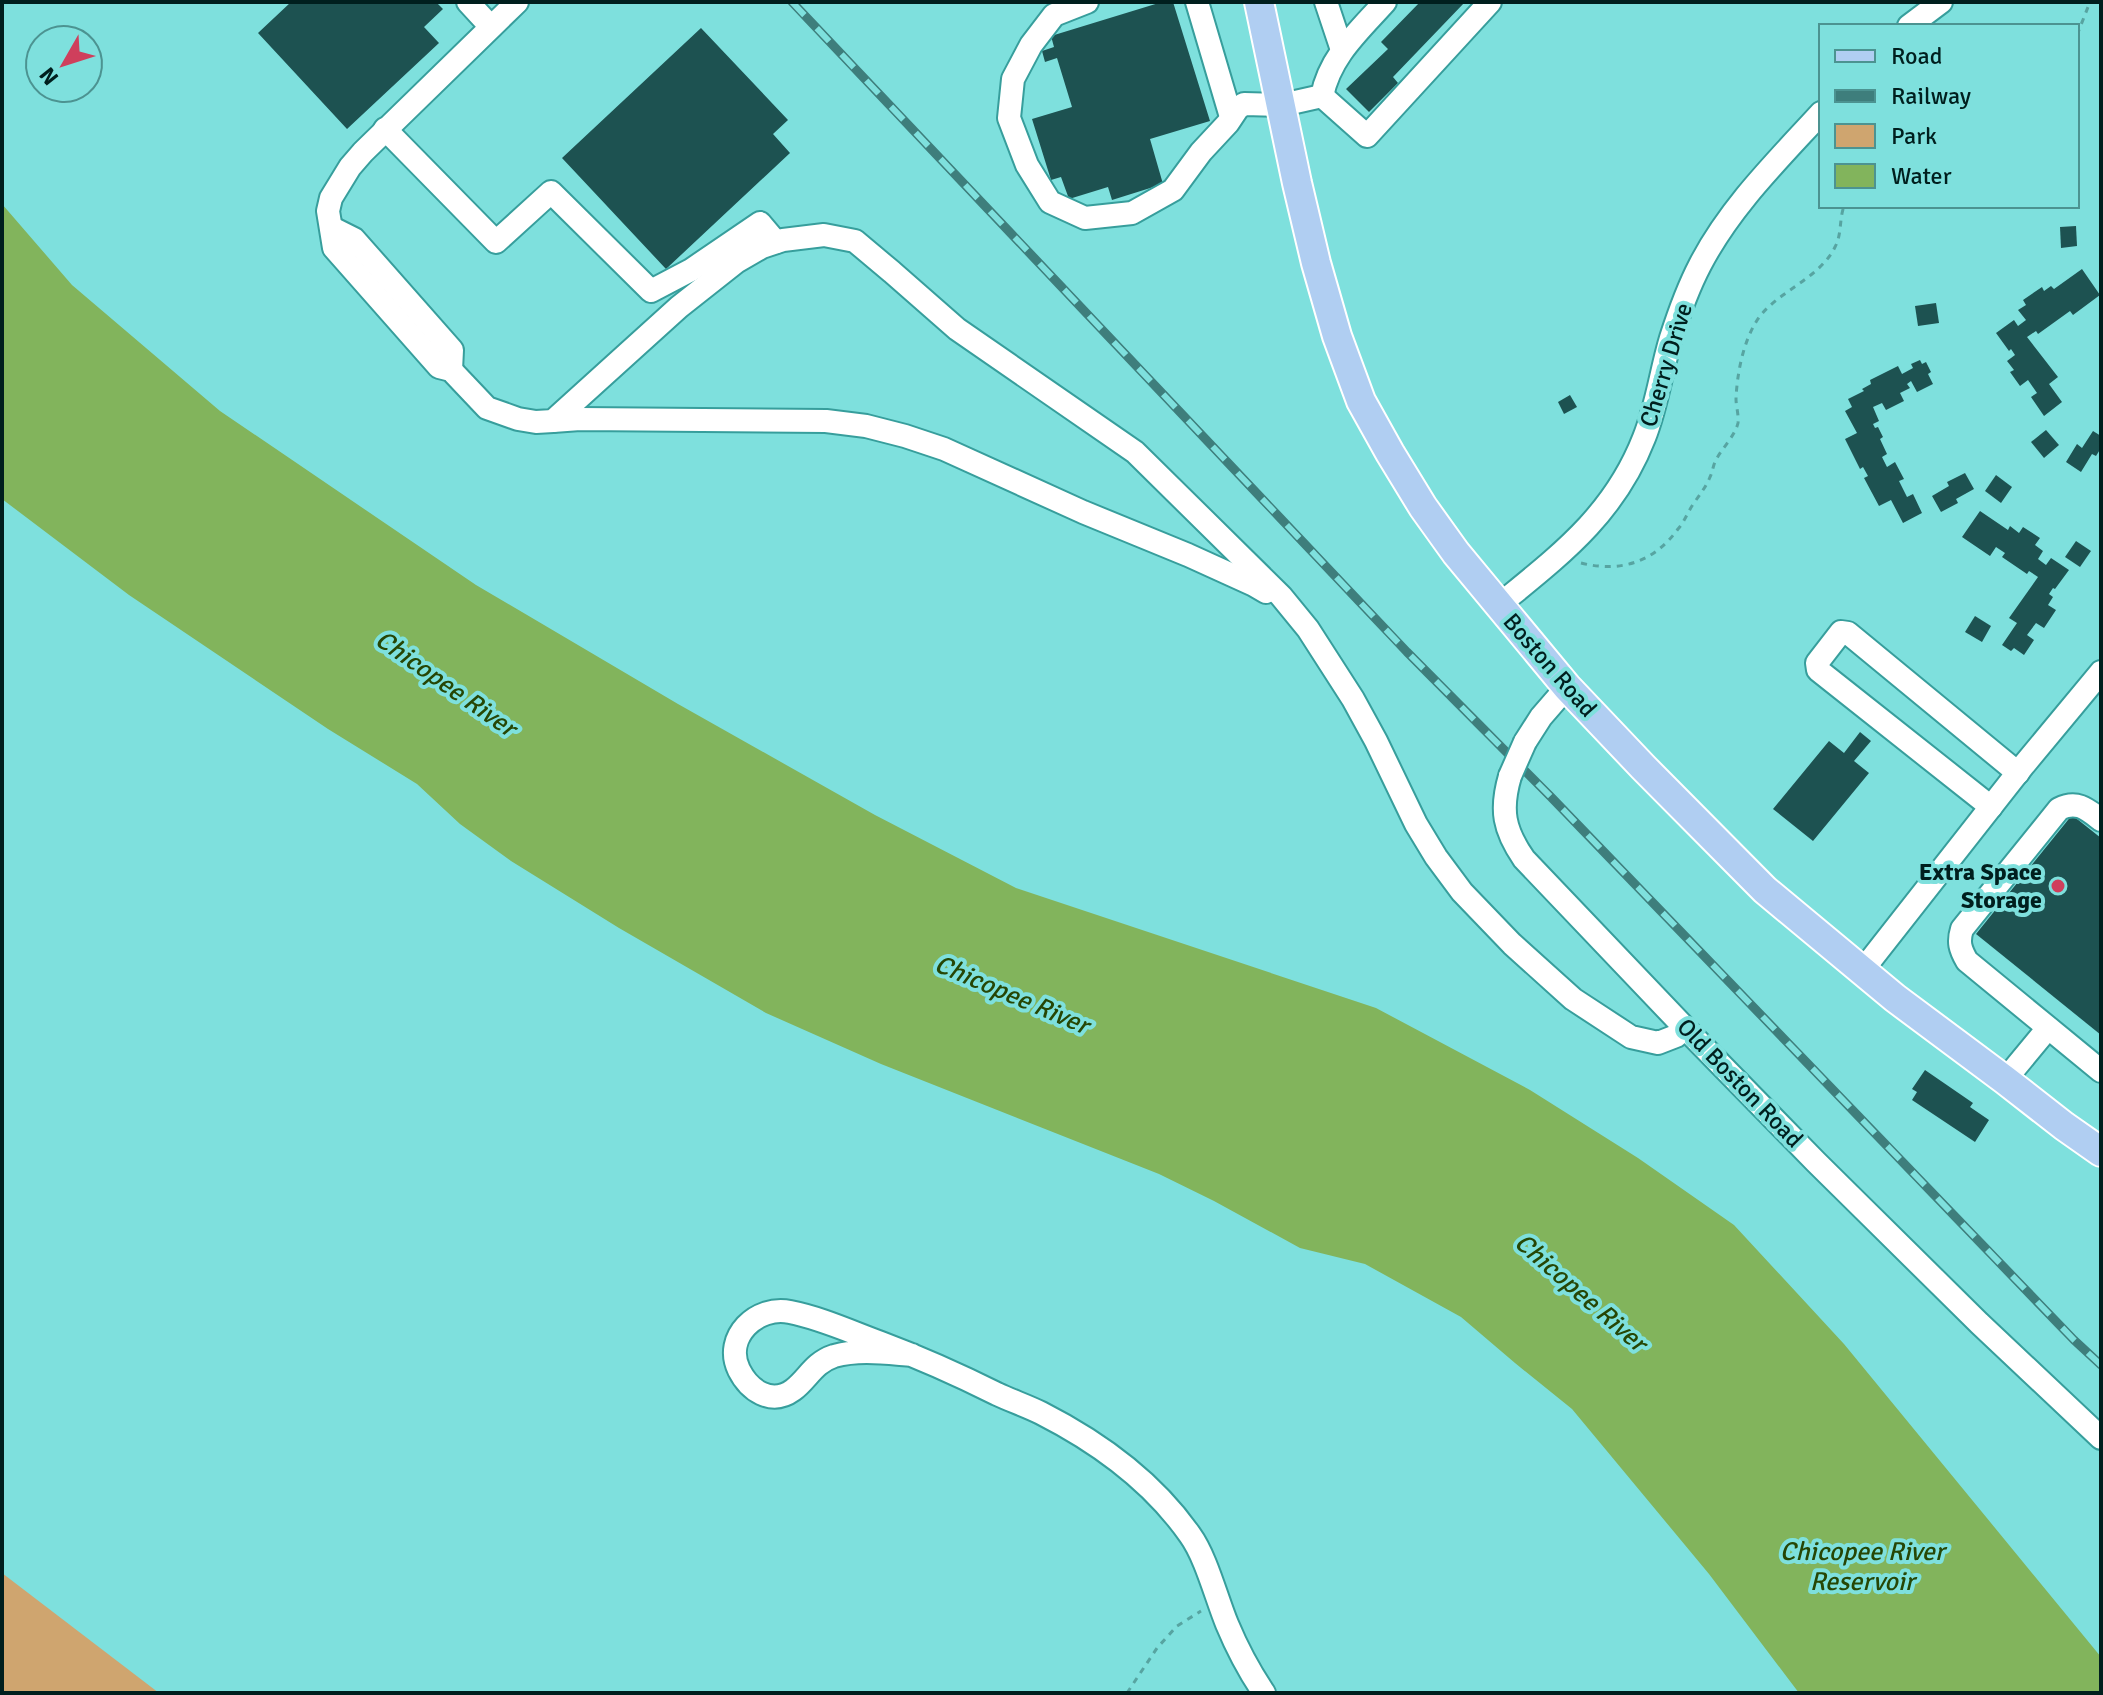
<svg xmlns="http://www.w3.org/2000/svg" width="2103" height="1695" viewBox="0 0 2103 1695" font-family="Signika,sans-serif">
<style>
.green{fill:#cfa56f}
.water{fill:#82b45c}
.building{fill:#1d5251}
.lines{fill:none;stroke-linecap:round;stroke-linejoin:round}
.minor-casing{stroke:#379e9c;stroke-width:26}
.major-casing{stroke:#fff;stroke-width:32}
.path{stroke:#57a4a1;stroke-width:3;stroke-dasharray:6 6;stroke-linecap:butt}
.minor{stroke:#fff;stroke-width:22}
.major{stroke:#b0cef2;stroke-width:28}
.rail-casing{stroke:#3e7e7c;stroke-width:9}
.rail{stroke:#7ee0dd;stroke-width:6;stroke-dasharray:18;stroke-linecap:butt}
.minor-bridge-casing{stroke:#379e9c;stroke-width:26;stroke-linecap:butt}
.minor-bridge{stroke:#fff;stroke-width:22}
.poi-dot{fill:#cf3f5c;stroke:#7ee0dd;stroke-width:3}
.labels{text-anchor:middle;stroke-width:8;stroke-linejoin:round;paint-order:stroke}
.street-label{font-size:24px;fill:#001f1e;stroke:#7ee0dd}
.poi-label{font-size:24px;font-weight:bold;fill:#001f1e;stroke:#7ee0dd;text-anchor:end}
.water-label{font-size:26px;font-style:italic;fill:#264605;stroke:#7ee0dd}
</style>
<rect width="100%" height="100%" fill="#7ee0dd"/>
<polygon class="green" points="2,1573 159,1693 2,1693"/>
<polygon class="water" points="2,204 72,285 220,411 476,585 678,704 875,815 1016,888 1376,1008 1530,1090 1638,1158 1734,1225 1844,1344 2101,1657 2101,1693 1799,1693 1709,1574 1572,1409 1515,1363 1461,1317 1365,1264 1300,1248 1214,1201 1159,1174 881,1064 766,1013 619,928 511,861 460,824 417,784 328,729 129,595 2,499"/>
<g class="building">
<polygon points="291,2 436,2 443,9 424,27 439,43 347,129 258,33"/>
<polygon points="1162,2 1173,2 1210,121 1150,139 1163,184 1112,200 1108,187 1069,199 1061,177 1051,180 1032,119 1072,107 1057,58 1045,62 1042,51 1054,47 1051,36"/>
<polygon points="1420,2 1465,2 1393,77 1398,83 1369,112 1346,89 1388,49 1381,42"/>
<polygon points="701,28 788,120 773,134 790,153 666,269 562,158"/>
<polygon points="2076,226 2077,246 2061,248 2060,227"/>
<polygon points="2082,269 2100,295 2073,315 2070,311 2038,334 2036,331 2027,337 2058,377 2049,384 2062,402 2044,416 2031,397 2037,393 2028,380 2020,386 2010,372 2014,370 2007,361 2015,355 2011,349 2009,351 1996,333 2014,320 2018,326 2026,320 2018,310 2026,305 2023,300 2042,287 2044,291 2051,286 2054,289"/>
<polygon points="1936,303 1939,323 1918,326 1915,306"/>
<polygon points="1920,360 1922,364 1926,362 1931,372 1928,374 1933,384 1917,392 1911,381 1907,384 1910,388 1900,393 1904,401 1886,410 1882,403 1873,407 1879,421 1873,424 1875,428 1878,427 1883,437 1880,439 1887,454 1882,457 1887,467 1895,462 1904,479 1899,481 1907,497 1913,494 1922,513 1903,523 1891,500 1879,506 1864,478 1868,476 1863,467 1860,469 1845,439 1857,433 1845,411 1852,407 1848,399 1864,391 1862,389 1871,384 1870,380 1898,366 1902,374 1913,368 1911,364"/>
<polygon points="1570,395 1577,407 1564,414 1558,402"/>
<polygon points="2046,430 2059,445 2044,458 2031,442"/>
<polygon points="2093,431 2101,436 2101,448 2096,456 2092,454 2081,472 2066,462 2077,444 2082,448"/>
<polygon points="1965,473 1974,489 1956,499 1958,503 1941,512 1932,496 1949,486 1947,482"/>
<polygon points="1996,475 2012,487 2001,503 1985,491"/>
<polygon points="1980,511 2008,530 2010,526 2019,533 2023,527 2040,538 2035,545 2043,551 2038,559 2046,565 2051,558 2069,570 2055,589 2053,588 2049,594 2053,597 2048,605 2056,610 2044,628 2036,623 2027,635 2034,640 2024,655 2014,648 2011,651 2002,645 2017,623 2009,618 2038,577 2029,571 2027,574 2002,557 2005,553 1996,547 1990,556 1962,537"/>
<polygon points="2076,541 2091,551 2080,567 2065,557"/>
<polygon points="1975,616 1991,626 1982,642 1965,632"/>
<polygon points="1860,732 1871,741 1854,761 1869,773 1813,841 1773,809 1829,741 1844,753"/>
<polygon points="2072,815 2101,838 2101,1035 1976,934"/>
<polygon points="1925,1070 1973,1103 1970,1107 1989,1120 1975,1142 1912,1100 1917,1092 1912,1089"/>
</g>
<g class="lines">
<g class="minor-casing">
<g id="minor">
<polyline points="468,2 491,27"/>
<polyline points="517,2 363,152 350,167 331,198 328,211 334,248 439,367 451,370 487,408 518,419 536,422 553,421 679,307 736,262 762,247 783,240 824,235 855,241 892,272 957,329 1135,452 1281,596 1308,629 1353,699 1376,741 1416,824 1436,857 1462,892 1512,944 1573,999 1631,1037 1658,1043 1676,1036 1685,1028"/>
<path d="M1087,2L1054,15L1031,45L1013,79L1009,118L1027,165L1050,202L1085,218L1132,213L1173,190L1201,152L1228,123L1238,108L1244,104L1282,105L1322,96C1330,56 1359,31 1385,2"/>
<polyline points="1197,2 1231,117"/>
<polyline points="1326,2 1342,50"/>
<polyline points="1909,26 1941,2"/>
<polyline points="1322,96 1367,136 1490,2"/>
<polyline points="385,129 496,242 551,192 651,291 691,270 760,223 776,242"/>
<polyline points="332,228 354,239 452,350 451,370"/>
<polyline points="553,421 580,419 826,421 866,426 905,436 944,449 1083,512 1188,555 1254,585 1266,592"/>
<path d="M1499,605C1560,555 1614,515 1644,438C1657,406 1661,371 1671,338C1679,313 1688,288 1700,265C1730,207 1777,161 1821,113"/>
<polyline points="1525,742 1541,717 1567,687"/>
<path d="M1510,776C1500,810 1504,830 1524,859L1685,1028L1816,1162L1979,1323L2101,1438"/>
<polyline points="1991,807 1818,670 1817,663 1841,632 1848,633 2018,773"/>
<path d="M2101,820C2087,809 2077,800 2059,809L1962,929C1958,942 1960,949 1967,961L2101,1071"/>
<polyline points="1862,971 2023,766 2101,672"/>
<polyline points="2005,1080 2048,1028"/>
<path d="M912,1355C886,1353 859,1349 834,1356C813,1363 808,1379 793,1390C771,1406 749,1390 739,1370C723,1337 757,1305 790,1312C821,1318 851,1332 881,1343C921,1358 959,1375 997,1394C1012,1401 1027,1406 1041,1413C1098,1442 1153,1482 1190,1535C1206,1557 1216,1597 1227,1624C1237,1648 1249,1671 1264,1693"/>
</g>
</g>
<g class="major-casing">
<polyline id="major" points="1259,2 1297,183 1316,263 1337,336 1361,401 1390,453 1423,507 1456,553 1567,687 1643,767 1765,890 1895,998 2005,1080 2064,1126 2101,1152"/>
</g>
<g class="path">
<polyline points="2077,35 2090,2"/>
<path d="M1581,563C1621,573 1654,562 1678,529C1685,521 1688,511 1694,503C1700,494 1706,487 1710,477C1713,471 1713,465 1716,460C1722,448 1735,436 1738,423C1739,416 1736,406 1736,399C1737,374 1743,343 1756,322C1773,293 1819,280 1835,247C1842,234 1839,220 1844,206"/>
<polyline points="1127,1693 1157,1648 1177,1626 1201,1611"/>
</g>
<use href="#minor" class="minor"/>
<use href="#major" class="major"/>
<g class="rail-casing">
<polyline id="rail" points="792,2 1407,652 1551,797 2074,1340 2101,1365"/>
</g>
<use href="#rail" class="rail"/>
<g class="minor-bridge-casing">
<polyline id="minor-bridge" points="1510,776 1525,742"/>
</g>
<use href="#minor-bridge" class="minor-bridge"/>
</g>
<circle class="poi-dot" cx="2058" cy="886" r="8"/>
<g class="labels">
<g class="street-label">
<text transform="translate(1666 365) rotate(-73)" y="8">Cherry Drive</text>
<text transform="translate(1550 665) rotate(49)" y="8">Boston Road</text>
<text transform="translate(1740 1083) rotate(46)" y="8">Old Boston Road</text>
</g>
<g class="poi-label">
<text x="2042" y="880">Extra Space<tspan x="2042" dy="28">Storage</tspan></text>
</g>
<g class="water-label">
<text transform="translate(446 683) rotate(35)" y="9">Chicopee River</text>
<text transform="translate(1012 994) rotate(23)" y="9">Chicopee River</text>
<text transform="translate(1581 1292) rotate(41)" y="9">Chicopee River</text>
<text x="1862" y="1560">Chicopee River<tspan x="1862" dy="30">Reservoir</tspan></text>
</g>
</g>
<rect width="2103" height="1695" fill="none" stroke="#001f1e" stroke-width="8"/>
<rect x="1819" y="24" width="260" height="184" fill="#7ee0dd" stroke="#4c9391" stroke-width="2"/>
<rect x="1835" y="50" width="40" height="12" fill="#b0cef2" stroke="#4c9391" stroke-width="2"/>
<text x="1891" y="64" font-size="24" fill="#001f1e">Road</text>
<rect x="1835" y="90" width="40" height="12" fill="#3e7e7c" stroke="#4c9391" stroke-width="2"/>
<text x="1891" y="104" font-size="24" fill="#001f1e">Railway</text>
<rect x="1835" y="124" width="40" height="24" fill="#cfa56f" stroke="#4c9391" stroke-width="2"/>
<text x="1891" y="144" font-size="24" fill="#001f1e">Park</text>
<rect x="1835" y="164" width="40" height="24" fill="#82b45c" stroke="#4c9391" stroke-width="2"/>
<text x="1891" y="184" font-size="24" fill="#001f1e">Water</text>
<g transform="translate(64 64) rotate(231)"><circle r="38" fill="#7ee0dd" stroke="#4c9391" stroke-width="2"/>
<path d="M0-6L14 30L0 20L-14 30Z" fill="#cf3f5c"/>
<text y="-12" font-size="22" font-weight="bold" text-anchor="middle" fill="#001f1e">N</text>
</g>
</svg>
